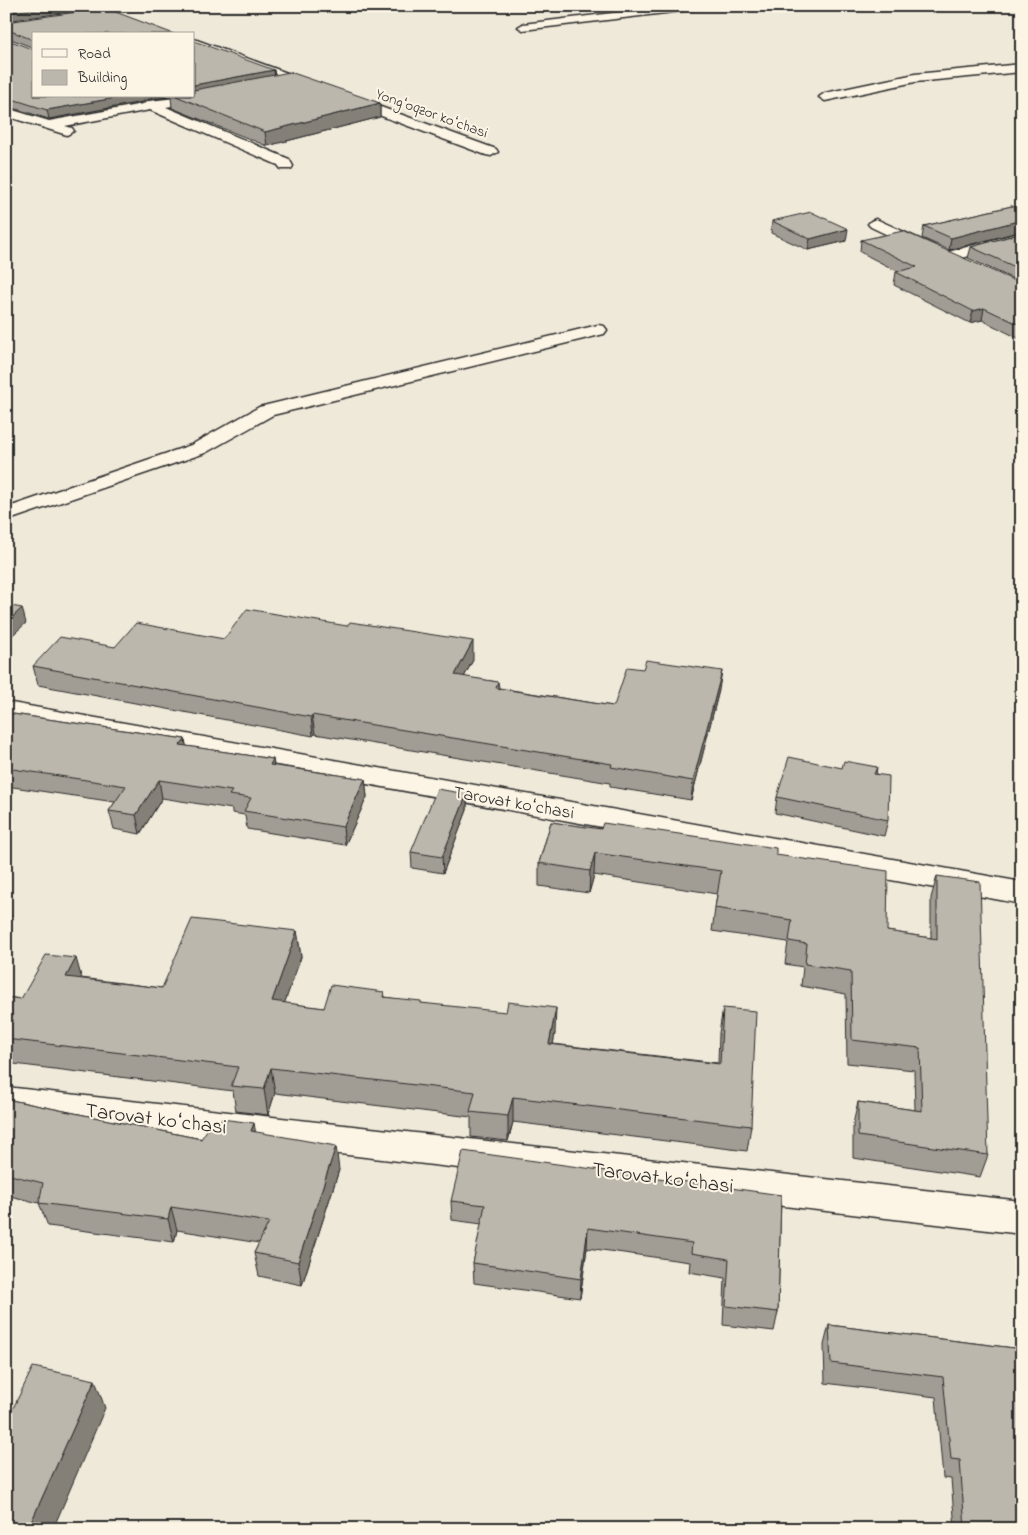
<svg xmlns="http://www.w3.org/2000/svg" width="1028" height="1535" viewBox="0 0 1028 1535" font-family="'Indie Flower',sans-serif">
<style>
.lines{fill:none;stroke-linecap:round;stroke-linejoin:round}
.minor-casing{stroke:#2b2b2b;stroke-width:3}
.minor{fill:#fcf5e5;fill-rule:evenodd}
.wall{fill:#a29d94;stroke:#2b2b2b}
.shaded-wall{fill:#848078;stroke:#2b2b2b}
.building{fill:#bcb7ac;stroke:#2b2b2b}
.labels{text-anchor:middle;stroke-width:4;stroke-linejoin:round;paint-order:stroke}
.far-street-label{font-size:15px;fill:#2b2b2b;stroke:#fcf5e5}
.street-label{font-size:18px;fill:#2b2b2b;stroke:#fcf5e5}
.near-street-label{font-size:21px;fill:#2b2b2b;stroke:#fcf5e5}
</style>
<rect width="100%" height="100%" fill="#efe9da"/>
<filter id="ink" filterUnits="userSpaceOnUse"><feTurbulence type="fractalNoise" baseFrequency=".02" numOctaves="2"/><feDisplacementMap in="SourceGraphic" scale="10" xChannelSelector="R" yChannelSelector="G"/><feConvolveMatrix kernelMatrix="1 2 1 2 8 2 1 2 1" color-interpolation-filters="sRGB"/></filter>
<g filter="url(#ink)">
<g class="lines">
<g class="minor-casing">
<g id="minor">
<polygon points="88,6 104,6 112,11 107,14"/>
<polygon points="670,6 704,6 699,9 523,30 518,27 523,24"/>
<polygon points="194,39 496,149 498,152 491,156 486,155 194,46"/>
<polygon points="1022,64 1022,72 915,82 825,101 819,97 825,93 915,74"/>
<polygon points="207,92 211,93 213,96 211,99 166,107 289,159 293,166 291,169 281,169 278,165 150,110 65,126 72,128 74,131 67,135 6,116 6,108 49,121 143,104 149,101 194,96 194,95"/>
<polygon points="876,219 935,246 937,249 935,252 923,252 871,227 868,224 871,221"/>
<polygon points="1022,232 1022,242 947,262 941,260 939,257 941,254"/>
<polygon points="598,325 604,326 607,330 604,334 273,415 205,453 6,521 6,508 191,445 259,407"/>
<polygon points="6,702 1022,882 1022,904 6,718"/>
<polygon points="6,1087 1022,1201 1022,1234 6,1115"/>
</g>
</g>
<use href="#minor" class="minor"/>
</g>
<g class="wall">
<polygon points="6,22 174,34 34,48 6,37"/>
<polygon points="6,39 34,96 194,96 274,70 275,75 380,103 380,117 267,146 172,108 171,97 149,99 142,102 49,119 13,108 6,105"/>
<polygon points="1012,206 949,250 922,238 924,226"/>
<polygon points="772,221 846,241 808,250 771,233"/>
<polygon points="1022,233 1022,283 968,258 971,247"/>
<polygon points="861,240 1022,284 1022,340 982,320 970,323 894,285 896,272 899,272 860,252"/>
<polygon points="224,639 473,660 464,677 498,682 499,688 606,705 614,706 719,690 691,800 610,787 610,783 315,734 313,736 38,685 33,666 115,647"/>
<polygon points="6,713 185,739 186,746 273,759 274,765 365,779 367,797 345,845 247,829 245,815 232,813 232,809 162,798 140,834 114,829 109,811 115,802 6,786"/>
<polygon points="877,767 876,775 888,820 884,836 775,813 777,797 842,768"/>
<polygon points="467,794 467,810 443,873 412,868 411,852"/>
<polygon points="551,822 776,855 887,931 931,938 931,898 937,876 988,1155 980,1177 853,1158 853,1124 858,1102 915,1110 914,1070 847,1063 846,994 801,986 803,967 785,964 788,942 712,931 717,894 594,875 589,893 539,886 539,863"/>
<polygon points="1022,903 1022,951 1019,913"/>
<polygon points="297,931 301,957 284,1003 324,1008 384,992 385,997 421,1003 555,1033 553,1044 718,1063 719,1033 723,1008 751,1126 747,1151 513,1122 508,1141 471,1137 471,1117 275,1093 268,1115 236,1111 233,1091 6,1063 6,997 21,999 81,978 162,988"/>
<polygon points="6,1099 201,1139 255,1132 339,1170 302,1285 259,1276 254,1253 259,1243 177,1230 174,1242 48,1226 39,1203 6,1195"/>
<polygon points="781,1195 778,1312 774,1331 723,1325 725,1278 689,1272 690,1262 587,1248 580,1298 474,1283 473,1263 482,1224 452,1220 451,1201"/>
<polygon points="829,1325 1022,1349 1022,1529 955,1529 951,1479 943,1478 936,1397 825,1383 824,1345"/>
</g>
<g class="shaded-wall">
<polygon points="54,6 90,6 90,9 6,21 6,13"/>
<polygon points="274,70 275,78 194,94 194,85"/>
<polygon points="126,96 171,97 149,99 142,102 49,119 47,110"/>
<polygon points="380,103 380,117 267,146 265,132"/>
<polygon points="1022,220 1022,231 949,250 951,238"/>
<polygon points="848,229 846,241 808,250 810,239"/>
<polygon points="984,308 982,320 970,323 973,311"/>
<polygon points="22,608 26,623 6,641 6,623"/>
<polygon points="473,641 473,660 455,694 455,675"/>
<polygon points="722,671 719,690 691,800 693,781"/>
<polygon points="312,715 315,734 313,736 311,717"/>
<polygon points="185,739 188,757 180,745"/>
<polygon points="273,759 275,777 270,765"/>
<polygon points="365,779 367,797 345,845 343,827"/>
<polygon points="159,780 162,798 140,834 136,815"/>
<polygon points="467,794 467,810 443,873 442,857"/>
<polygon points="595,853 594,875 589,893 590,871"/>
<polygon points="6,901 12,919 6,928"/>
<polygon points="297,931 301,957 276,1027 272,1001"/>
<polygon points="76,958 83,983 66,977"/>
<polygon points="556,1008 555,1033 549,1069 549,1044"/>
<polygon points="271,1068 275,1093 268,1115 264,1089"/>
<polygon points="513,1097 513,1122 508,1141 508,1116"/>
<polygon points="254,1123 258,1146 251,1131"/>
<polygon points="336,1146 339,1170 302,1285 298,1262"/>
<polygon points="171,1207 177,1230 174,1242 168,1219"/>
<polygon points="588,1228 587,1248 580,1298 581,1279"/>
<polygon points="95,1380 105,1408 53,1529 28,1529"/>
</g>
<g class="building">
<polygon points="6,6 54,6 6,13"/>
<polygon points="105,8 174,34 34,34 34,48 33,40 6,29 6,22"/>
<polygon points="6,39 34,50 34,96 126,96 47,110 6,97"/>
<polygon points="194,41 274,70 194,85"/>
<polygon points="290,72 380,103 265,132 176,96 194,96 194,90"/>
<polygon points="1012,206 1017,208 1022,207 1022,220 951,238 924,226"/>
<polygon points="811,212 848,229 810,239 772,221"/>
<polygon points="903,231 1022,284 1022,326 984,308 973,311 896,272 917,267 861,240"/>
<polygon points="1022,233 1022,270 971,247"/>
<polygon points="6,605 22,608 6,623"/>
<polygon points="247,609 347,626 350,622 473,641 455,675 498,682 496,688 606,705 614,706 627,667 643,669 646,660 722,671 693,781 611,767 612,764 312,715 311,717 33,666 60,637 115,647 136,623 224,639"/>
<polygon points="6,713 185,739 180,745 273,759 270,765 365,779 343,827 244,811 251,798 229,795 232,791 159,780 136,815 109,811 126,786 6,768"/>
<polygon points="789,757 842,768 844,761 877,767 874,774 889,776 888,820 777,797"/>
<polygon points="437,789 467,794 442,857 411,852"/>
<polygon points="551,822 601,829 603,823 776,848 776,855 888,871 887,931 937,939 937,876 980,882 988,1155 858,1136 858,1102 922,1111 920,1048 852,1040 851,971 805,964 807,944 789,941 792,920 715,908 721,871 595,853 590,871 539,863"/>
<polygon points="192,919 297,931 272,1001 324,1008 331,985 384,992 383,997 421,1001 421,1003 506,1012 508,1002 556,1008 549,1044 720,1064 723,1008 756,1011 751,1126 513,1097 508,1116 470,1112 475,1092 271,1068 264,1089 231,1086 238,1067 6,1039 6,997 21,999 46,955 76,958 66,977 162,988"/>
<polygon points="6,1099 201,1139 211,1124 219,1125 221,1119 254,1123 251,1131 336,1146 298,1262 254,1253 269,1222 171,1207 168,1219 39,1203 43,1183 6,1174"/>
<polygon points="463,1151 781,1195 778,1312 726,1306 729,1259 691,1253 692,1243 588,1228 581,1279 473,1263 485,1205 451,1201"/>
<polygon points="829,1325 1022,1349 1022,1529 965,1529 960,1460 951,1459 943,1377 831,1363"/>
<polygon points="33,1367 95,1380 28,1529 6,1529 6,1423"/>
</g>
</g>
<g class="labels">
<g class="far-street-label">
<text transform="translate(432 113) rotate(20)" y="5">Yongʻoqzor koʻchasi</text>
</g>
<g class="street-label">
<text transform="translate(514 802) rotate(10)" y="6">Tarovat koʻchasi</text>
</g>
<g class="near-street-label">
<text transform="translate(156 1118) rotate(7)" y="7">Tarovat koʻchasi</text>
<text transform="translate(663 1177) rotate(7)" y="7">Tarovat koʻchasi</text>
</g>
</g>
<rect width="1028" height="1535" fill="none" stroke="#fcf5e5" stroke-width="25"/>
<rect x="12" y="12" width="1003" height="1510" fill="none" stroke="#2b2b2b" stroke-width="2" filter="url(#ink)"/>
<rect x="32" y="32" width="162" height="65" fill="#fcf5e5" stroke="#a8a49b"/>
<rect x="42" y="49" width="25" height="8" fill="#fcf5e5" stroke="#a8a49b"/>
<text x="78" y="58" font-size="15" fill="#2b2b2b">Road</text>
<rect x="42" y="70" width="25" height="15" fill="#bcb7ac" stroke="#a8a49b"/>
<text x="78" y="82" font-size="15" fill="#2b2b2b">Building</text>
</svg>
